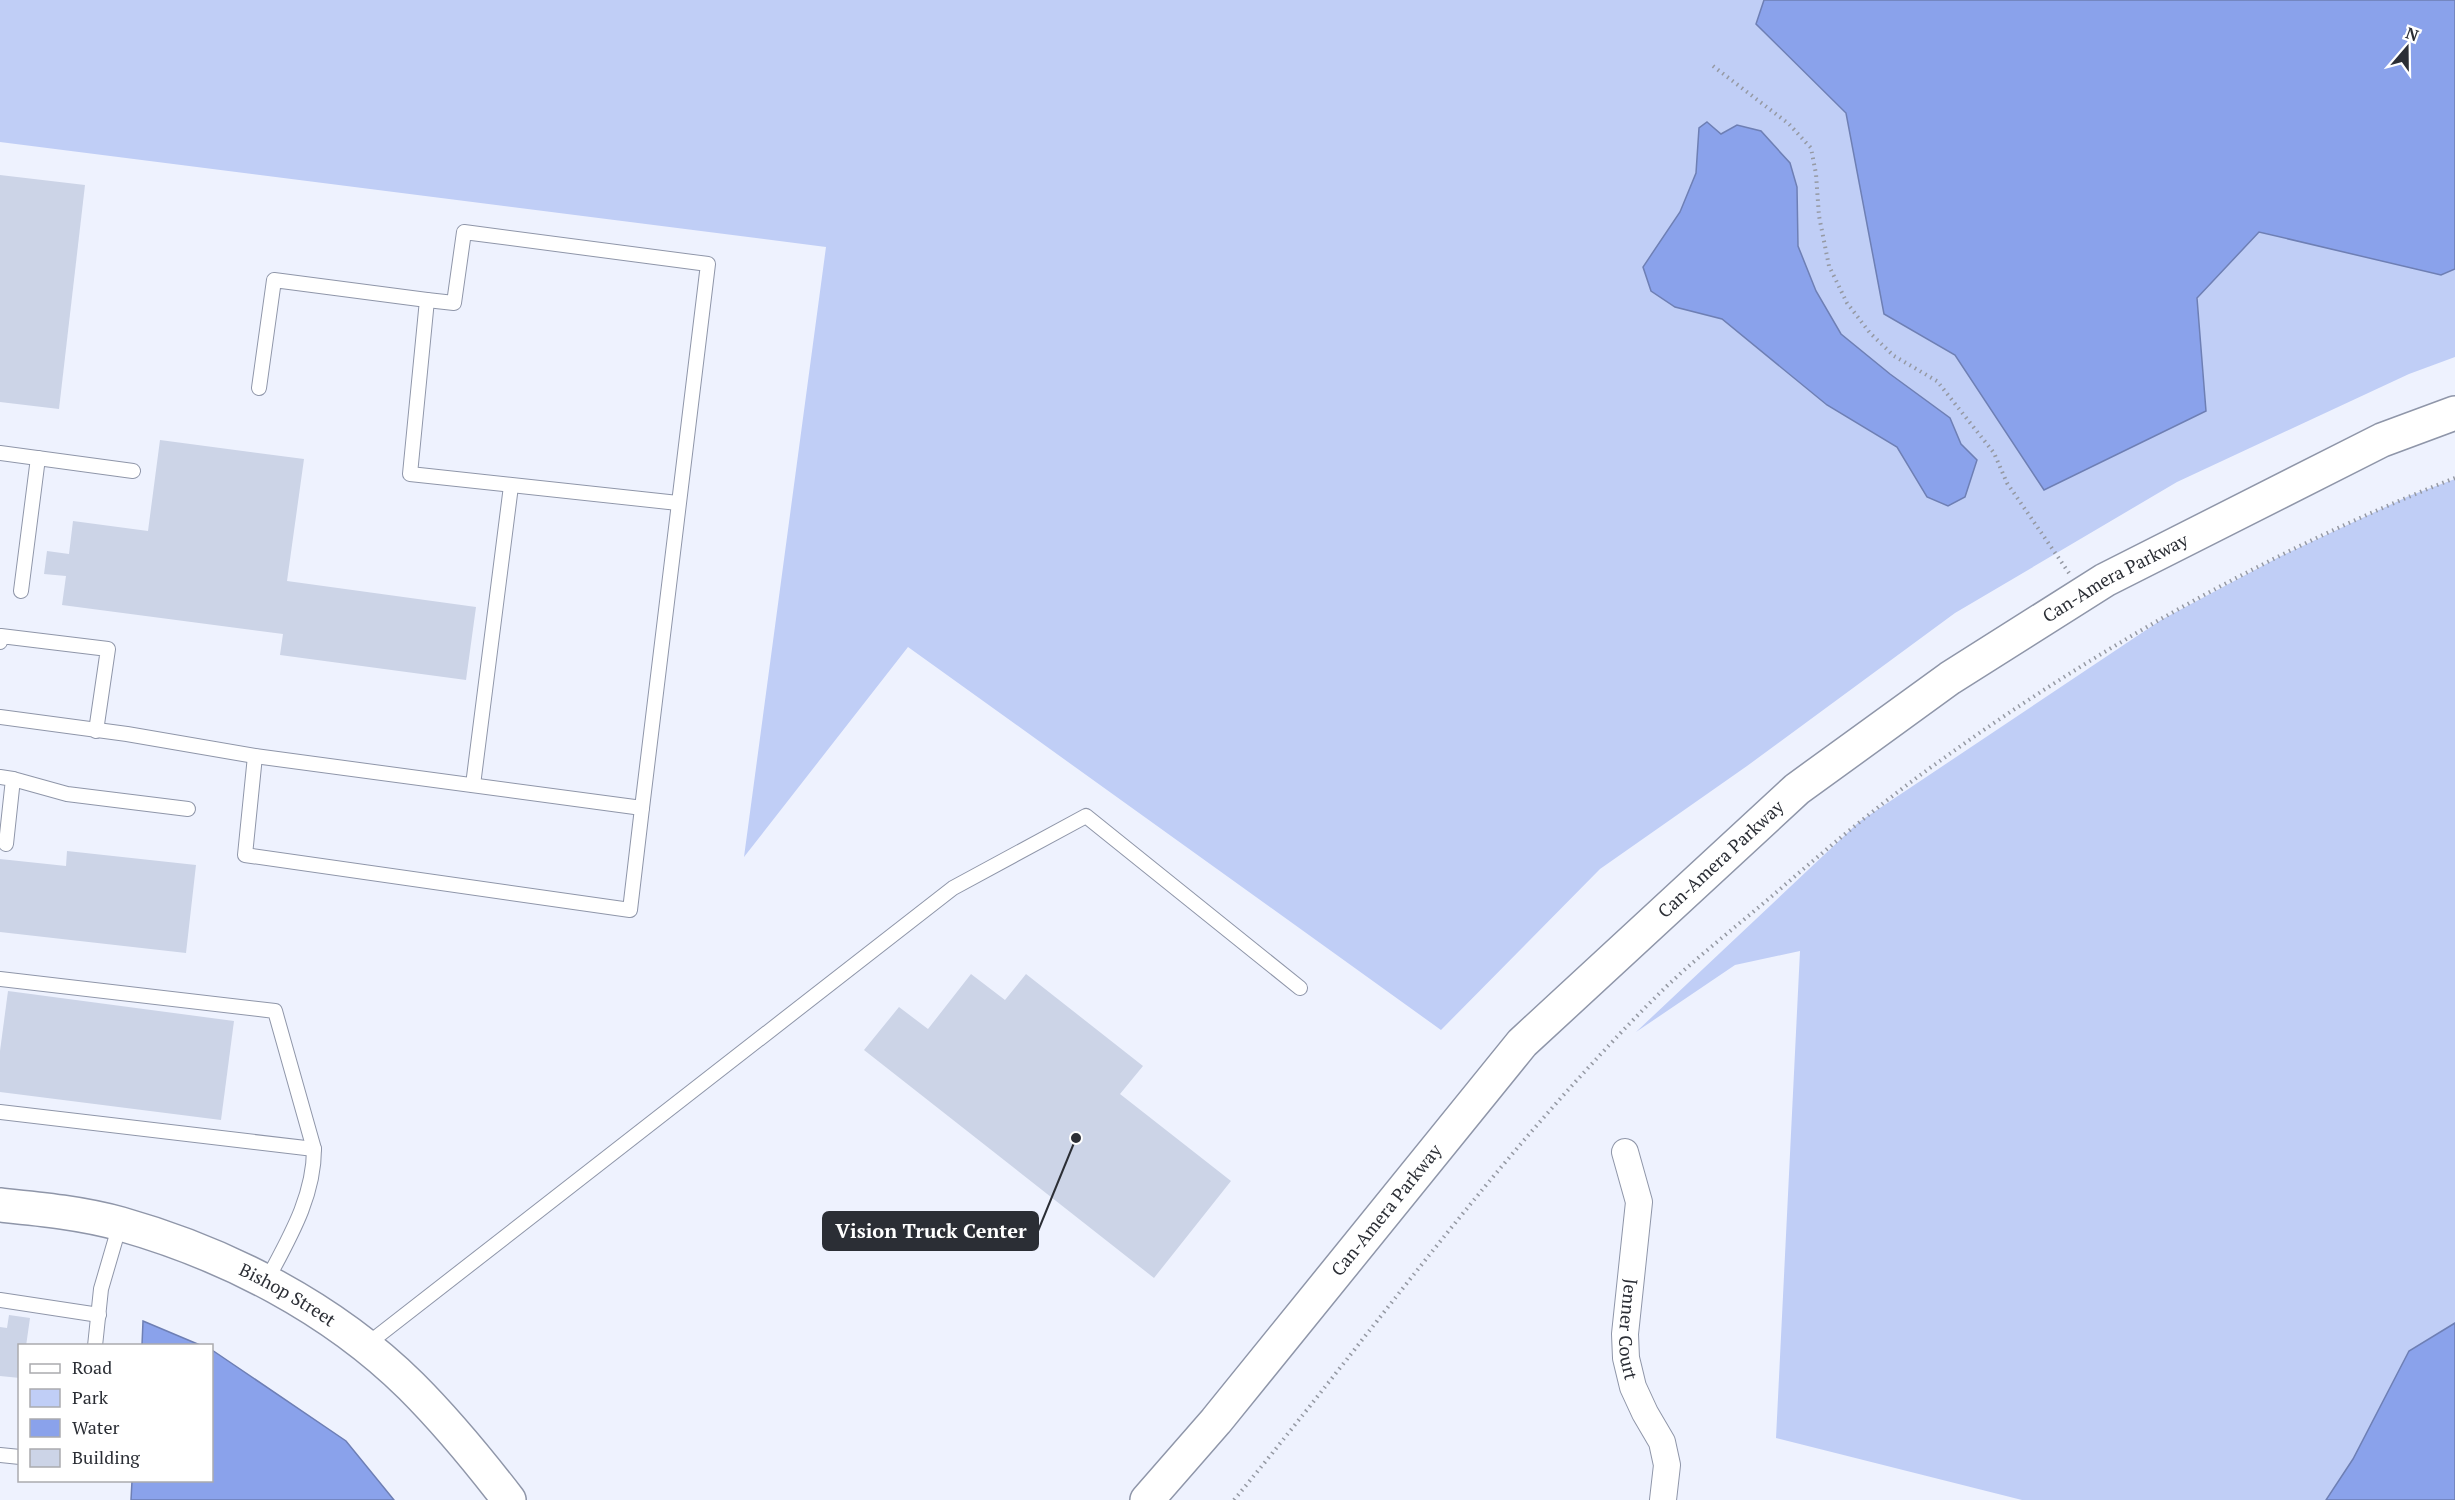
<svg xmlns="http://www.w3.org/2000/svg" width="2455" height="1500" viewBox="0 0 2455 1500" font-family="'PT Serif',serif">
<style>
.green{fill:#c0cef6;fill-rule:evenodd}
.water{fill:#8aa2eb;stroke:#6e7fb4;stroke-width:1.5}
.building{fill:#ccd4e7}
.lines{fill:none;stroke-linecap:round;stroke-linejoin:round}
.service-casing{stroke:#8f96a9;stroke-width:16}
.minor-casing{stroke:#8f96a9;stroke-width:28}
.tertiary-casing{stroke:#8f96a9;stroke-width:36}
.secondary-casing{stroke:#8f96a9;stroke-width:36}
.path{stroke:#9599a3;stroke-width:4;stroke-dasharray:1.5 4.5;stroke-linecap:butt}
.service{stroke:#fff;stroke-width:14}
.minor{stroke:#fff;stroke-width:26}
.tertiary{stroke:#fff;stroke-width:33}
.secondary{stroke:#fff;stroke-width:33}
.labels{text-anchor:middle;stroke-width:4.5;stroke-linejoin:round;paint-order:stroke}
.street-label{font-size:18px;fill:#2b2e35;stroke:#fff}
.leader{fill:none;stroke:#2b2e35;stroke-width:2}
.callout-dot{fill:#2b2e35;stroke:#fff;stroke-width:2}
.callout{fill:#2b2e35;stroke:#2b2e35;stroke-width:2}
.callout-label{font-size:20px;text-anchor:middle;font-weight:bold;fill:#fff}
</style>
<rect width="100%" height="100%" fill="#eef2fe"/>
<g class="green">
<path d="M0,0H1764L1756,24L1846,113L1884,314L1955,355L2044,490L2206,411L2197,298L2259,231L2441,275L2455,269V357L2409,374L2177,482L1955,613L1747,766L1600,869L1441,1030L908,647L744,857L826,247L0,142ZM1761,131L1790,163L1797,187L1798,246L1816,291L1841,334L1890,374L1950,418L1961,444L1977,460L1972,475L1928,497L1897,447L1827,405L1722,319L1675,307L1643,267L1680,212L1696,173Z"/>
<polygon points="2455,479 2455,1323 2409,1351 2353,1459 2326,1500 2022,1500 1776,1438 1800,951 1735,965 1636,1032 1859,822 2161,620 2281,556 2409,496"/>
</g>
<g class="water">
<polygon points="1764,0 2455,0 2455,269 2441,275 2259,232 2197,298 2206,411 2044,490 1955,355 1884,314 1846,113 1756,24"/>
<polygon points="1707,122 1721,134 1737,125 1761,131 1790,163 1797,187 1798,246 1816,291 1841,334 1890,374 1950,418 1961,444 1977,460 1965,497 1948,506 1927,497 1897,447 1827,405 1722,319 1675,307 1651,291 1643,267 1680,212 1696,173 1699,128"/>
<polygon points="143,1321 200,1345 142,1345"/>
<polygon points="2455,1323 2455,1500 2326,1500 2353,1459 2409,1351"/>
<polygon points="212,1350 346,1441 394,1500 131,1500 132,1481 212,1480"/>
</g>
<g class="building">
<polygon points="0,175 85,185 59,409 0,402"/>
<polygon points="160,440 304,459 287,581 476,607 466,680 280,655 283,634 62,605 66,576 44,574 47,551 69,554 73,521 148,531"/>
<polygon points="67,851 196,865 186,953 0,932 0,859 66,866"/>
<polygon points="971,974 1005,1000 1026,974 1143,1066 1120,1094 1231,1181 1154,1278 864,1050 899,1007 928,1029"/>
<polygon points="8,991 234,1021 221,1120 0,1092 0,1051"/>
<polygon points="9,1315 30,1318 26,1346 20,1346 20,1378 0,1376 0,1327 7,1328"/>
</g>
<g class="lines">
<g class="service-casing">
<g id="service">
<polyline points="259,388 274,280 427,300 410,474 678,503"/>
<polyline points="0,453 133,471"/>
<polyline points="21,591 38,458"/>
<polyline points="0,642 1,636 108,649 96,731"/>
<polyline points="0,717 127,734 255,756 642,808 708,264 464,232 454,303 427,300"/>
<polyline points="255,756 245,855 630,910 642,808"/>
<polyline points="0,777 13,779 6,844"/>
<polyline points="13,779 67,794 188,809"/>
<polyline points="473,785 511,486"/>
<path d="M0,979L275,1011L314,1149C314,1198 288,1240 266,1282"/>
<polyline points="0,1112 314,1149"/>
<polyline points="0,1300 99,1315"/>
<polyline points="95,1346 101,1289 120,1224"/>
<polyline points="365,1346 953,888 1086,816 1300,988"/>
<polyline points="0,1455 20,1457"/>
</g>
</g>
<g class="minor-casing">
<g id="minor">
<path id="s1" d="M1625,1152L1639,1202L1625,1334L1626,1358L1633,1387L1645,1413L1662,1442L1667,1465L1663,1500"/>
</g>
</g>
<g class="tertiary-casing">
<g id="tertiary">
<path id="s2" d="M0,1205C40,1209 82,1213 121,1224C227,1254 332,1308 411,1386C446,1421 479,1461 509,1500"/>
</g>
</g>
<g class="secondary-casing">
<g id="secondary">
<path id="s3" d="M1147,1500L1216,1421L1522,1043L1797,789L1950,678L2105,580L2382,440L2455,413"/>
</g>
</g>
<g class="path">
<polyline points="1713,66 1789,124 1811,148 1816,174 1819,216 1829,266 1847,303 1870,333 1894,356 1937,381 1994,453 2007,483 2069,573"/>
<path d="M1234,1500C1349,1361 1456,1213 1578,1079C1607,1047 1637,1015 1668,985C1703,952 1742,922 1779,890C1830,846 1882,802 1937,763C2096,648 2272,550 2455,478"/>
</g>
<use href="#service" class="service"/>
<use href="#minor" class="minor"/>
<use href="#tertiary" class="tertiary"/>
<use href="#secondary" class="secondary"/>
</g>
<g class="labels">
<g class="street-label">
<text dy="6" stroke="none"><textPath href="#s3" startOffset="1348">Can-Amera Parkway</textPath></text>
<text dy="6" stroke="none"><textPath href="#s3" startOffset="862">Can-Amera Parkway</textPath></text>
<text dy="6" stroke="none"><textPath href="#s3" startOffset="376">Can-Amera Parkway</textPath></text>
<text dy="6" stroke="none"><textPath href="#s2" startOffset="304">Bishop Street</textPath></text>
<text dy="6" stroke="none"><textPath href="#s1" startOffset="180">Jenner Court</textPath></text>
</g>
</g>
<path class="leader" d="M1076 1138L1038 1231"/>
<circle class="callout-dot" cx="1076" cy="1138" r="6"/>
<rect class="callout" x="823" y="1212" width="215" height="38" rx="6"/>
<g class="callout-label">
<text x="931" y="1238">Vision Truck Center</text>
</g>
<rect x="18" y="1344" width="195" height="138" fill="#ffffff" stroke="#aaabae" stroke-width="1.5"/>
<rect x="30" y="1364" width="30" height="9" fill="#ffffff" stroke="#aaabae" stroke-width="1.5"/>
<text x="72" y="1374" font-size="18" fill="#2b2e35">Road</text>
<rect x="30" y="1389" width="30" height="18" fill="#c0cef6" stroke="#aaabae" stroke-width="1.5"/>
<text x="72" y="1404" font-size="18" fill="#2b2e35">Park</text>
<rect x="30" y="1419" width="30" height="18" fill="#8aa2eb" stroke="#aaabae" stroke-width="1.5"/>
<text x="72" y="1434" font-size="18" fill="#2b2e35">Water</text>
<rect x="30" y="1449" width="30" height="18" fill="#ccd4e7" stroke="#aaabae" stroke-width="1.5"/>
<text x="72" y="1464" font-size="18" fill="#2b2e35">Building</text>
<g transform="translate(2407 48) rotate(20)" stroke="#ffffff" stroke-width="4.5" paint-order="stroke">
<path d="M0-4.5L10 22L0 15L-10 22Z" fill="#2b2e35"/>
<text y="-9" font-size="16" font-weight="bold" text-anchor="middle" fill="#2b2e35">N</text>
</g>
</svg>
